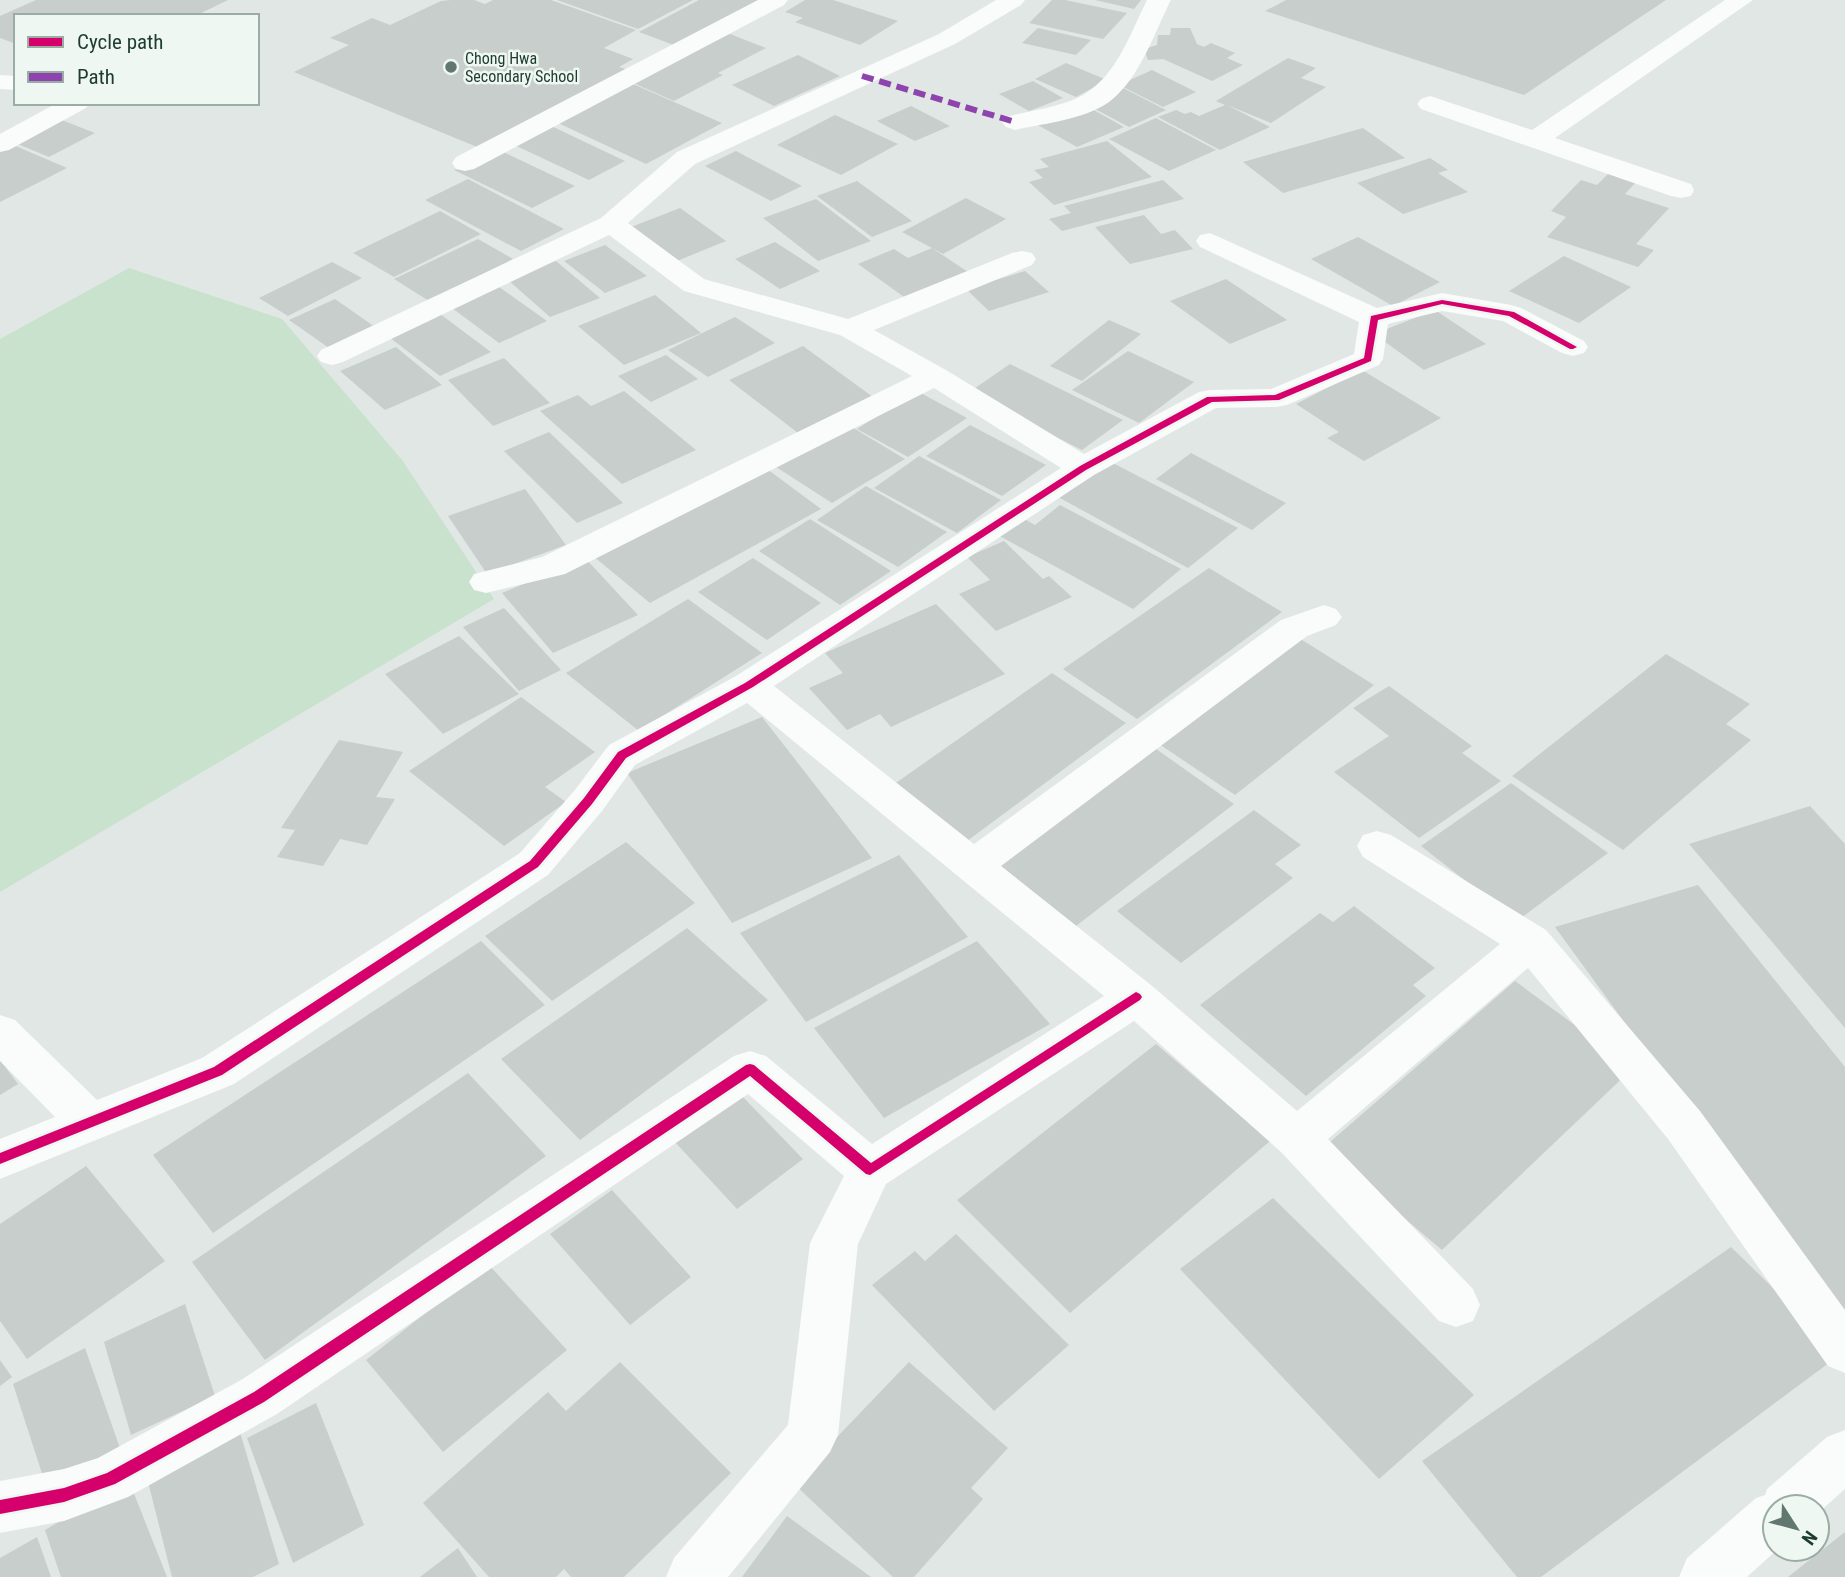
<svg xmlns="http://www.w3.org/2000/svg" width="1845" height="1577" viewBox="0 0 1845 1577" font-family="'Roboto Condensed',sans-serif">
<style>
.green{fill:#c9e2cd}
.building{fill:#c8cecb}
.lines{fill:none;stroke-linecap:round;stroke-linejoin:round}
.minor{fill:#fafbfb;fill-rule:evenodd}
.quiet{stroke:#8e44ad;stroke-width:6;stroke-dasharray:12 6;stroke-linecap:butt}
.cycleway-casing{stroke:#eef7f1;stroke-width:5}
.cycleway{fill:#d6006c;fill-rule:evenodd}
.poi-dot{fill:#62776f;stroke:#eef7f1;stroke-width:2.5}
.labels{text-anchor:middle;stroke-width:5;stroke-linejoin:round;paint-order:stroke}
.far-poi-label{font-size:16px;fill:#1e3b30;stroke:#eef7f1;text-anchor:start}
</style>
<rect width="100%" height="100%" fill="#e1e7e4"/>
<polygon class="green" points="129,268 282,319 402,460 494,599 0,892 0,339"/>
<g class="building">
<polygon points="36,0 228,0 195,16 16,16 16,44 0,38 0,16"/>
<polygon points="451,0 474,0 485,4 493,0 551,0 636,30 604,48 633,59 619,67 631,71 487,151 294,72 349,45 330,38 372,18 390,25 441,1"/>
<polygon points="557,0 693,0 638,29"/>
<polygon points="699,0 763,0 679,47 639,32"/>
<polygon points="805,0 833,0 898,21 860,45 795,22 803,18 785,12"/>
<polygon points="1052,0 1065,0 1127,13 1103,39 1029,23"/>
<polygon points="1095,0 1141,0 1134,9"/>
<polygon points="1286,0 1666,0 1524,95 1265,11"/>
<polygon points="1038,28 1091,40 1076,55 1022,43"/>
<polygon points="1171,28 1190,28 1197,44 1204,47 1211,43 1235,53 1227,58 1243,65 1212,81 1163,59 1148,60 1144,49 1157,45 1158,35 1170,35"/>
<polygon points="730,34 766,48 718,73 723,75 674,101 631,82"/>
<polygon points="798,55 840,76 774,106 732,85"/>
<polygon points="1288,58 1316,68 1301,78 1326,87 1271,123 1227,105 1270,127 1220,150 1158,117 1176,110 1185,114 1191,112 1199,116 1225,105 1216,101"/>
<polygon points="1066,63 1107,80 1076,97 1035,79"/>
<polygon points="1152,70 1196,92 1163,107 1119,85"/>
<polygon points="1033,81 1063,98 1029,111 999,94"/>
<polygon points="633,84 722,123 646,164 556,122"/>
<polygon points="1119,86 1166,110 1129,127 1082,102"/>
<polygon points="1083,104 1124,127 1077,147 1036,124"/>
<polygon points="911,106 950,126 915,141 877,121"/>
<polygon points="835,115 898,144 841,175 777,145"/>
<polygon points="1156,118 1216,150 1169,171 1109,139"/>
<polygon points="59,119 95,133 49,157 13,142"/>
<polygon points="547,124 625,161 589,180 510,143"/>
<polygon points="1363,128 1405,158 1283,193 1243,162"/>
<polygon points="1107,141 1152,177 1054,205 1029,182 1043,178 1034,170 1049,167 1040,159"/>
<polygon points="11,144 67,168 0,202 0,149"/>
<polygon points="497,149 575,186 532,208 454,170"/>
<polygon points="736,151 802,186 771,201 705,166"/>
<polygon points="1430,158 1448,170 1438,173 1468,192 1403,214 1357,183"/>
<polygon points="1609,173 1636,182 1625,194 1669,208 1636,244 1654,250 1638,267 1547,237 1566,217 1551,211 1581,180 1597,185"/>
<polygon points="468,179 564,229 521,251 425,200"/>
<polygon points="1163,180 1184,199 1062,231 1049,219 1071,213 1064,206"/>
<polygon points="857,181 912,221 872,237 817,196"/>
<polygon points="966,198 1006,219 943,254 902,232"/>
<polygon points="816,199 871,241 818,261 763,218"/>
<polygon points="680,208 726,241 672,263 626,229"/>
<polygon points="440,211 481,234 394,277 353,253"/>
<polygon points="1144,215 1161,234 1175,230 1193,249 1130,264 1095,227"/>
<polygon points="1358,237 1440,282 1393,306 1311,259"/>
<polygon points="478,239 513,259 429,301 394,279"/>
<polygon points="775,242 820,271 780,289 735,259"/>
<polygon points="605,245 647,276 605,293 564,261"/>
<polygon points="932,248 968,272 907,299 858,264 894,249 908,258"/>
<polygon points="1564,256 1631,287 1579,323 1509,291"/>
<polygon points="556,261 600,298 550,317 507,279"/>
<polygon points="332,262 362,278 288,316 259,298"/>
<polygon points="1025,271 1049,292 989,311 966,289"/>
<polygon points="1226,279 1287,320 1230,344 1170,301"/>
<polygon points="495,284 547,321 499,343 448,305"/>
<polygon points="655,295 701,333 624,365 578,326"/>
<polygon points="335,299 375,327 329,348 289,320"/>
<polygon points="1435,310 1486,344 1424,370 1374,334"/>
<polygon points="436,311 491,352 440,376 385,334"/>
<polygon points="735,317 775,343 708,377 668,350"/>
<polygon points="1109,320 1141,334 1082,381 1050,366"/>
<polygon points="803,346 873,397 798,433 729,380"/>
<polygon points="396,347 442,385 385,410 340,371"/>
<polygon points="1128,351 1194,382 1139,423 1072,390"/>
<polygon points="666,355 698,379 651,402 618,376"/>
<polygon points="504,358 550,403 493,426 448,380"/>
<polygon points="1010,364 1123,420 1082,450 968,393"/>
<polygon points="1362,370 1441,418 1364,461 1327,438 1339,432 1296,404"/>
<polygon points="624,391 696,450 622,484 540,411 578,395 591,406"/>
<polygon points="917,391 967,418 908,457 857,429"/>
<polygon points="845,423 905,459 832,503 773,465"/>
<polygon points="970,425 1046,465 1002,496 926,456"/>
<polygon points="549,432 623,503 577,523 504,451"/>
<polygon points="1191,453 1286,503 1252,530 1156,479"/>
<polygon points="919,456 1001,500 957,533 874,488"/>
<polygon points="1109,461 1238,528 1188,568 1058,497"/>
<polygon points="763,466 821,509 650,603 593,556"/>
<polygon points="866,486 947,532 898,567 817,520"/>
<polygon points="525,489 566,545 487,574 448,516"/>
<polygon points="1060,505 1181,569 1133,609 996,534 1019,516 1035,525"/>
<polygon points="810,519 891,571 840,605 759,551"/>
<polygon points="1004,541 1043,579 1049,576 1072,597 996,631 959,594 990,580 967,557"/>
<polygon points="585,558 638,615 553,653 502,593"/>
<polygon points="753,558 821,603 767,640 698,592"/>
<polygon points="1209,568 1282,612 1137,719 1063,669"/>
<polygon points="688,599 762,653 639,731 566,673"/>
<polygon points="936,604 1005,674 891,727 880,714 847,730 809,688 843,673 825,653"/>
<polygon points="504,608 561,670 519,691 463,627"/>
<polygon points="1291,633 1374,685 1235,795 1150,738"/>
<polygon points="459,636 519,694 443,734 385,674"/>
<polygon points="1666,654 1750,704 1726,724 1751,740 1623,850 1512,776"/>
<polygon points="1052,673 1126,723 967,841 893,785"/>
<polygon points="1389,686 1472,746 1462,753 1501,781 1419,838 1334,772 1389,736 1353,708"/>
<polygon points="521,697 595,752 545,787 566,802 504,846 409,771"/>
<polygon points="762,717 872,858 732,923 627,773"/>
<polygon points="339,740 403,752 376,797 395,799 367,845 340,839 323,866 277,857 295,830 281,828"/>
<polygon points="1149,744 1234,804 1076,926 991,858"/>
<polygon points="1511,783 1608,853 1517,921 1421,846"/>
<polygon points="1810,806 1845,844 1845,1028 1689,844"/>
<polygon points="1254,810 1301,845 1275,864 1293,878 1181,963 1117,911"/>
<polygon points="626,842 695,903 552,1001 485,936"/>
<polygon points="899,855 968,937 806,1022 740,933"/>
<polygon points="1698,885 1845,1067 1845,1325 1555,927"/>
<polygon points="1354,906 1435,968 1413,985 1426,996 1306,1096 1200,1005 1320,913 1333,922"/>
<polygon points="687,928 768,1000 580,1140 501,1059"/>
<polygon points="481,941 545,1005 213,1233 153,1155"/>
<polygon points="977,941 1050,1024 884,1118 814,1028"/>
<polygon points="1515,981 1633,1068 1442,1250 1322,1149"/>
<polygon points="1156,1044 1270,1141 1070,1313 957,1200"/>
<polygon points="0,1060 18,1084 0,1095"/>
<polygon points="468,1073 546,1156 265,1360 192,1262"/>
<polygon points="740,1094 803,1159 737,1209 674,1141"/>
<polygon points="86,1166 165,1261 27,1359 0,1321 0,1224"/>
<polygon points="612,1190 691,1277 630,1325 550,1234"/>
<polygon points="1273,1198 1474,1395 1379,1479 1180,1269"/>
<polygon points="956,1234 1069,1345 994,1411 872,1285 915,1251 925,1261"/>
<polygon points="1731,1247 1841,1354 1541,1577 1517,1577 1422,1461"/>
<polygon points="488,1264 567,1350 443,1452 366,1360"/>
<polygon points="185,1304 215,1396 131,1435 104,1342"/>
<polygon points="85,1348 122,1454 48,1492 13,1384"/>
<polygon points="0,1360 12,1377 0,1386"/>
<polygon points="620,1362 731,1473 624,1577 571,1577 564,1569 556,1577 489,1577 423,1503 548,1392 566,1411"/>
<polygon points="909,1362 1008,1448 971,1488 983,1499 914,1577 893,1577 793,1483"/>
<polygon points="316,1403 364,1525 293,1563 247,1438"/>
<polygon points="237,1422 279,1564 253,1577 172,1577 144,1466"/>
<polygon points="129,1481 167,1577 61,1577 45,1530"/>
<polygon points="787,1516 871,1577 742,1577"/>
<polygon points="1845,1532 1845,1577 1788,1577"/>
<polygon points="37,1537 51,1577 0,1577 0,1558"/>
<polygon points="458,1548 477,1577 420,1577"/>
</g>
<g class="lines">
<g class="minor">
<polygon points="758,0 788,0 784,5 474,169 465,171 456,169 452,163 456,157"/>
<polygon points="996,0 1025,0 1021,5 955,44 695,164 628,223 704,279 848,319 1012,253 1022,251 1032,253 1036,259 1032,265 874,330 946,370 1084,454 1199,392 1210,390 1271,389 1354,354 1359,322 1200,247 1196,241 1200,235 1210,233 1377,308 1442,293 1511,305 1521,308 1584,341 1588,347 1584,353 1573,356 1562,353 1503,321 1442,311 1388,324 1383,359 1379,365 1287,405 1276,407 1216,408 1094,475 774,686 974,844 1281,620 1324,605 1336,609 1342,617 1336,625 1307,636 1001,866 1151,985 1297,1111 1500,944 1363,857 1357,846 1363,835 1377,831 1391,835 1546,930 1700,1111 1845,1310 1845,1373 1828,1366 1668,1139 1528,968 1328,1139 1473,1289 1480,1305 1473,1321 1456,1327 1439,1321 1281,1152 1134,1021 886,1184 858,1244 838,1435 830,1452 728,1577 666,1577 674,1558 788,1425 810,1243 844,1176 748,1094 277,1414 128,1497 64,1521 0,1533 0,1481 64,1469 98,1458 241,1380 734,1056 750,1051 766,1056 872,1144 1104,996 747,703 635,765 602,811 548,875 234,1084 0,1179 0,1139 55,1117 0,1061 0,1015 15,1020 97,1100 202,1058 520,853 574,791 609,745 736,676 1061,468 934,388 565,574 486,593 474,590 469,582 474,574 542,557 912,376 840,335 684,291 609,235 343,362 332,365 321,362 317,356 321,350 601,218 677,152 939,34"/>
<path d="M1147,0H1171C1154,33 1140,79 1109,102C1083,120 1045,123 1015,130L1006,127L1002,122L1006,117C1027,111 1049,109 1070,101C1114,85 1128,38 1147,0Z"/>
<polygon points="1725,0 1753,0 1555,138 1691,184 1694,190 1691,196 1681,198 1671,196 1421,109 1417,104 1421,99 1430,96 1532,130"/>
<polygon points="0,75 16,76 16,90 0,89"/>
<polygon points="57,103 89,103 86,108 9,150 0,152 0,134"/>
<polygon points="1845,1430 1845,1489 1817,1514 1817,1507 1775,1507 1775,1549 1778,1549 1747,1577 1679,1577 1687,1558 1756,1498 1765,1495 1767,1489 1827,1437"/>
</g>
<polyline class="quiet" points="862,76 1015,122"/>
<g class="cycleway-casing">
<g id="cycleway">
<polygon points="1442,300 1514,312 1577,347 1573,349 1570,349 1509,316 1442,304 1378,320 1371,361 1279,400 1212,402 1086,470 753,687 626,758 592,804 538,867 222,1075 0,1164 0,1153 214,1067 530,861 584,798 618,752 745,683 1080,466 1207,397 1275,395 1364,358 1371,316"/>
<polygon points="1136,992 1140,994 1142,997 1140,1000 870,1175 866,1174 750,1076 264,1402 115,1484 64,1502 0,1514 0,1500 64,1488 107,1473 254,1392 746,1065 750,1064 754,1065 871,1163"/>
</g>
</g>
<use href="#cycleway" class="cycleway"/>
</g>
<circle class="poi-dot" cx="451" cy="67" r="7"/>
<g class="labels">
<g class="far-poi-label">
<text x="465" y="64">Chong Hwa<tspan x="465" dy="18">Secondary School</tspan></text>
</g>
</g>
<rect x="14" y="14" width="245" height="91" fill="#eef7f1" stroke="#9baca4" stroke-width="2"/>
<rect x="28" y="37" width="35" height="10" fill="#d6006c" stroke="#9baca4" stroke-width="2"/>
<text x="77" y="49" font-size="21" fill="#1e3b30">Cycle path</text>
<rect x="28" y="72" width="35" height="10" fill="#8e44ad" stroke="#9baca4" stroke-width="2"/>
<text x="77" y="84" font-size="21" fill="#1e3b30">Path</text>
<g transform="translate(1796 1528) rotate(126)"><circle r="33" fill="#eef7f1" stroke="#9baca4" stroke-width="2"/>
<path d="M0-5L12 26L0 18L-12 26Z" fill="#62776f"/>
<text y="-10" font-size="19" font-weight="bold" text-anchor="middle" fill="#1e3b30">N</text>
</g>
</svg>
